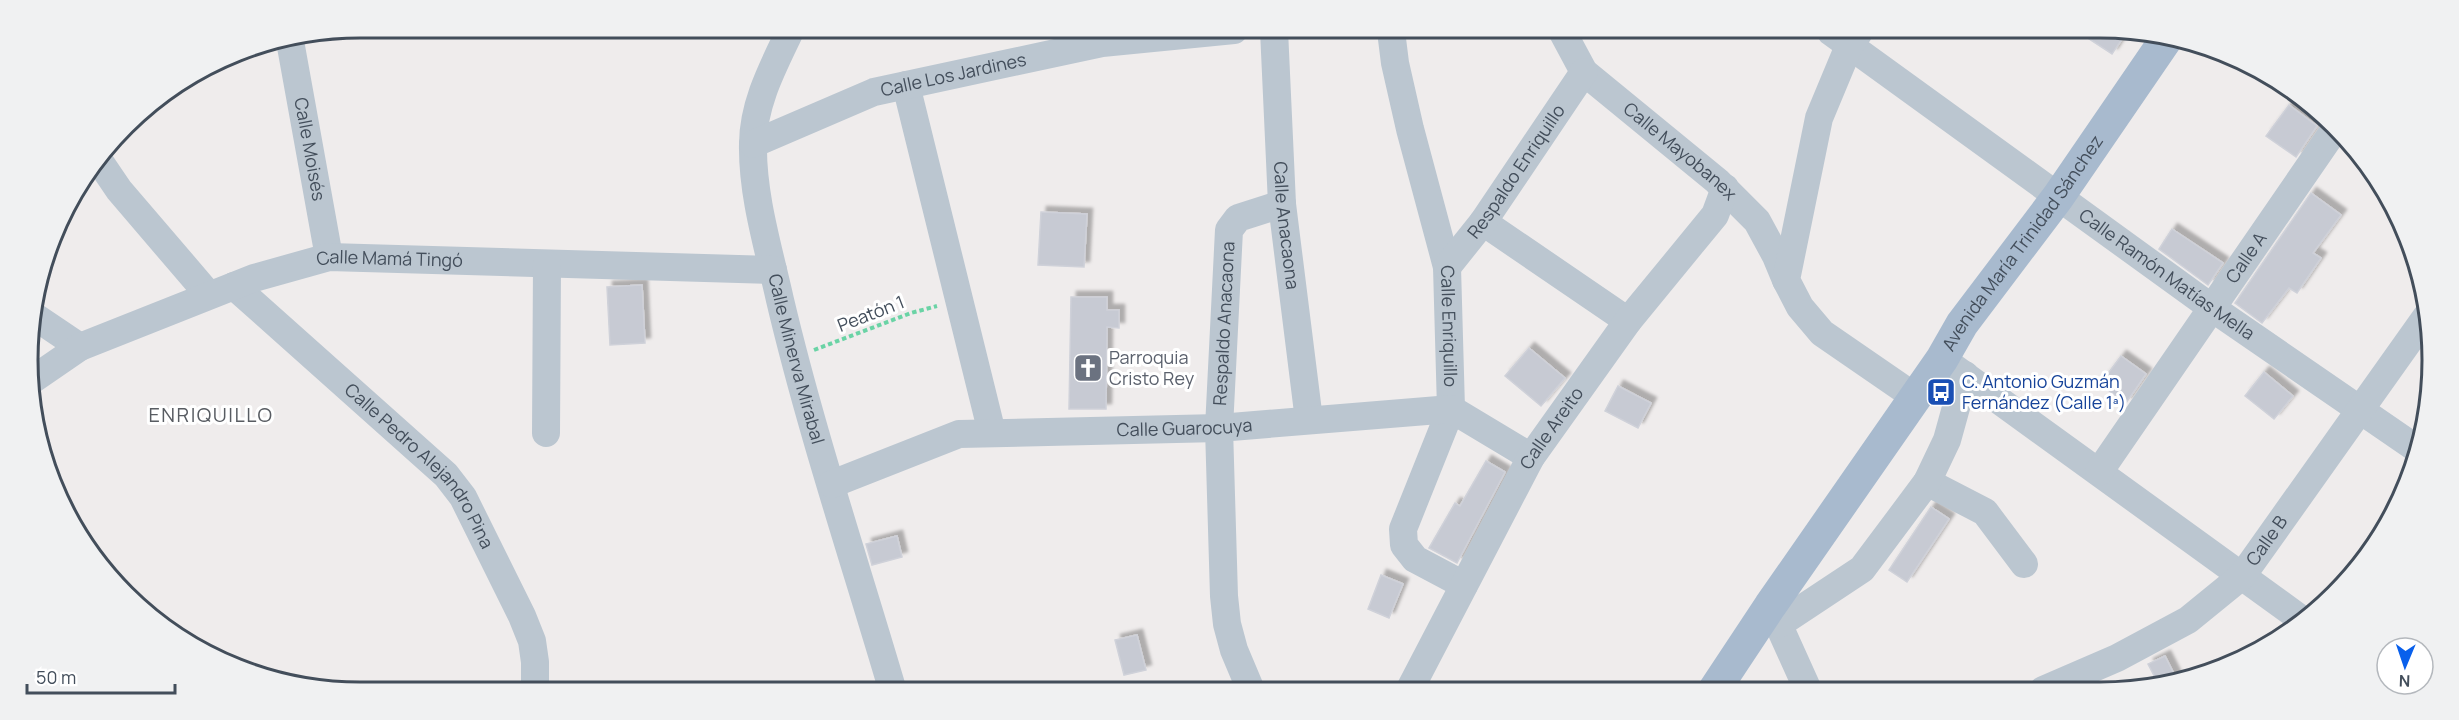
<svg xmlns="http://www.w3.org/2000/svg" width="2459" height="720" viewBox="0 0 2459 720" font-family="Manrope,sans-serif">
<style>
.building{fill:#c7cad3;stroke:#cfd1d9;stroke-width:1.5;filter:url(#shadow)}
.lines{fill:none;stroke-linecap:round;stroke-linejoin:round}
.path{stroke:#6ad3a5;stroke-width:4;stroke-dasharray:4.5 3;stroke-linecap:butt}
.minor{stroke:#bbc6d0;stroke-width:28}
.major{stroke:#a8bace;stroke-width:33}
.labels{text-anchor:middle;stroke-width:6;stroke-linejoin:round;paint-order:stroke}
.street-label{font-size:18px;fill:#434e5b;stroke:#fff}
.worship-label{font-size:18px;fill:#5b616d;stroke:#fff;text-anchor:start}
.transit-label{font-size:18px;fill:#164399;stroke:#fff;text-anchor:start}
.neighbourhood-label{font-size:20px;letter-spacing:1.5px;fill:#585c62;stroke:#fff}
.rim{fill:none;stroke:#434e5b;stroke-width:3}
</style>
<defs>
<filter id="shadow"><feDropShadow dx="5.5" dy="-5.5" stdDeviation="1.5" flood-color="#0004"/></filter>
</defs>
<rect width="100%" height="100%" fill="#efecec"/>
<g class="building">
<polygon points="2080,33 2126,33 2112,54"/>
<polygon points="2289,105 2317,126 2296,157 2266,136"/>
<polygon points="2311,193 2341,215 2313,253 2321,258 2297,293 2289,288 2262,323 2235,303"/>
<polygon points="1041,212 1087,214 1084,267 1038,265"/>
<polygon points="2172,229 2223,263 2208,285 2159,249"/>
<polygon points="642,285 645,343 610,345 607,287"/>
<polygon points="1071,297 1107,297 1107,310 1119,310 1119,328 1107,327 1106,409 1069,409"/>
<polygon points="1529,348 1565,378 1541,406 1505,376"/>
<polygon points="2121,356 2146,374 2126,403 2100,384"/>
<polygon points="2264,372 2293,396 2274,419 2245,396"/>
<polygon points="1618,386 1651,403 1638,428 1605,411"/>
<polygon points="1486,461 1505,472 1457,563 1429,548 1455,503 1460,506"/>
<polygon points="1931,507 1949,519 1907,582 1889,570"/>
<polygon points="897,536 902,557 872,565 866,544"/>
<polygon points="1381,575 1403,584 1389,618 1368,609"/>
<polygon points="1137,635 1146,670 1124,675 1115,640"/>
<polygon points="2165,656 2177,680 2159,685 2148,664"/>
</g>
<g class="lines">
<polyline class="path" points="814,350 911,313 937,306"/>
<g class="minor">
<path id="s1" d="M791,29C774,65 753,103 753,144C752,196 769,250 780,300C811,431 854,559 892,688"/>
<path id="s2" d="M1274,30L1282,204L1309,420"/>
<path id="s3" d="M1391,31L1395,63L1410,129L1447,267L1451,409L1403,529L1404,545L1415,559L1464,585"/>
<path id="s4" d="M1562,31L1584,72L1717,181L1757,221L1776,256L1786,280"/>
<path id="s5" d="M1831,32L2212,308L2417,449"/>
<polyline points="1859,32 1849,46 1819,118 1786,280 1800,307 1822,333 1915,397"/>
<path id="s6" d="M290,41L329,257"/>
<polyline points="906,85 992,433"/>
<path id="s7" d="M753,144L874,92L1102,43L1234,30"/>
<polyline points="100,162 119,190 208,294"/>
<polyline points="1483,222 1628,321"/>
<path id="s8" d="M1447,267L1483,222L1584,72"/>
<path id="s9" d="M234,286L446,475L463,497L522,616L532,641L535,662V687"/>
<polyline points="34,316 80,347"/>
<polyline points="1942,359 2301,619"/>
<path id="s10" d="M32,380L80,347L254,278L329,257L773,270"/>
<polyline points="546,433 547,264"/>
<path id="s11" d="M2099,472L2333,132"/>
<polyline points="1927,482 1985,512 2024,564"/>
<path id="s12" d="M832,484L959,434L1219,428L1451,409L1531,457"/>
<polyline points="1771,608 1808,690"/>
<polyline points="1779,624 1862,569 1927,482 1947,440 1965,375"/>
<path id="s13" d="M1250,688L1234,650L1227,624L1224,596L1219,428L1229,230L1238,218L1282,204"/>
<path id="s14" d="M1410,689L1531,457L1628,321L1715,215L1725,188"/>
<path id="s15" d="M2043,690L2117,658L2188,620L2242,576L2426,317"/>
</g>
<path class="major" id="s16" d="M1715,689L1770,606L1942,359L1962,324L2058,197L2169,35"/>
</g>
<defs>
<g id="church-square" transform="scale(1.5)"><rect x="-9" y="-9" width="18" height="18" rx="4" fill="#6b7280" stroke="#fff"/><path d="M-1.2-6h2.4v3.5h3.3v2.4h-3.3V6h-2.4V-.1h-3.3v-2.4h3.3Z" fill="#fff"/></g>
<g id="bus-square" transform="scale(1.5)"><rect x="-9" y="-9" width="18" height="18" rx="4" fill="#1a4fb4" stroke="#fff"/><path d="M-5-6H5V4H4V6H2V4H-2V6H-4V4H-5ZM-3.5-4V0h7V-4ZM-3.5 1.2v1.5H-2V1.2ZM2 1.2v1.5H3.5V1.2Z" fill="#fff"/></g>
</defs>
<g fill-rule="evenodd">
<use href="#church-square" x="1088" y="368"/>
<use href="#bus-square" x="1941" y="392"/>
</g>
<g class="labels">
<g class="street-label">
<text dy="6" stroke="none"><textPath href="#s7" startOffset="213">Calle Los Jardines</textPath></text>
<text dy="6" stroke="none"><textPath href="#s6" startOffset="110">Calle Moisés</textPath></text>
<text dy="6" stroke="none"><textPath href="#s4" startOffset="171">Calle Mayobanex</textPath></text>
<text dy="6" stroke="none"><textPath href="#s8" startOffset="118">Respaldo Enriquillo</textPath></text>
<text dy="6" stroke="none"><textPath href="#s2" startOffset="196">Calle Anacaona</textPath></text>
<text dy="6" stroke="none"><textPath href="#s16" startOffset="542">Avenida María Trinidad Sánchez</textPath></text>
<text dy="6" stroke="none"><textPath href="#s11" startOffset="260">Calle A</textPath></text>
<text dy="6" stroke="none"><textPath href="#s10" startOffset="384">Calle Mamá Tingó</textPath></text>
<text dy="6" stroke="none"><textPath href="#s5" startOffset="414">Calle Ramón Matías Mella</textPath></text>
<text transform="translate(871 314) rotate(-21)" y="6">Peatón 1</text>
<text dy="6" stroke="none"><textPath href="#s13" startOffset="369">Respaldo Anacaona</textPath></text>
<text dy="6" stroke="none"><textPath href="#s3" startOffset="302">Calle Enriquillo</textPath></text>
<text dy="6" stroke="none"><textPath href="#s1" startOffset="342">Calle Minerva Mirabal</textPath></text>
<text dy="6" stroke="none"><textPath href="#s12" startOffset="362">Calle Guarocuya</textPath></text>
<text dy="6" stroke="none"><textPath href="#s14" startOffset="297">Calle Areito</textPath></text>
<text dy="6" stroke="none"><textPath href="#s9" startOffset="260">Calle Pedro Alejandro Pina</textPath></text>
<text dy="6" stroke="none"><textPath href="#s15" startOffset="274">Calle B</textPath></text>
</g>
<g class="worship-label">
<text x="1109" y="364">Parroquia<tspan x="1109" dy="21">Cristo Rey</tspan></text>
</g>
<g class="transit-label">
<text x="1962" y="388">C. Antonio Guzmán<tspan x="1962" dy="21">Fernández (Calle 1ª)</tspan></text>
</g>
<g class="neighbourhood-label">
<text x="211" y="422">ENRIQUILLO</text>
</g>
</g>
<path d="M0 0H2459V720H0ZM360 38H2100A322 322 0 0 1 2422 360V360A322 322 0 0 1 2100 682H360A322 322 0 0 1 38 360V360A322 322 0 0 1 360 38Z" fill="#f0f1f2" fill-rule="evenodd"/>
<path class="rim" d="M360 38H2100A322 322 0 0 1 2422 360V360A322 322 0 0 1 2100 682H360A322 322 0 0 1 38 360V360A322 322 0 0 1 360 38Z"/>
<g transform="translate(2405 666) rotate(182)"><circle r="28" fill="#ffffff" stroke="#b4b8bd" stroke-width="1.5"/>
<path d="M0-4.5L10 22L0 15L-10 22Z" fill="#0960ec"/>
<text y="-9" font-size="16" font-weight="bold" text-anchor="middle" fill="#434e5b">N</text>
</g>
<path d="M27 684v9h148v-9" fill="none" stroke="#434e5b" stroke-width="3"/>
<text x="36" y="684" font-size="18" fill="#434e5b" stroke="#ffffff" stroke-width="4.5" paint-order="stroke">50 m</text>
</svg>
